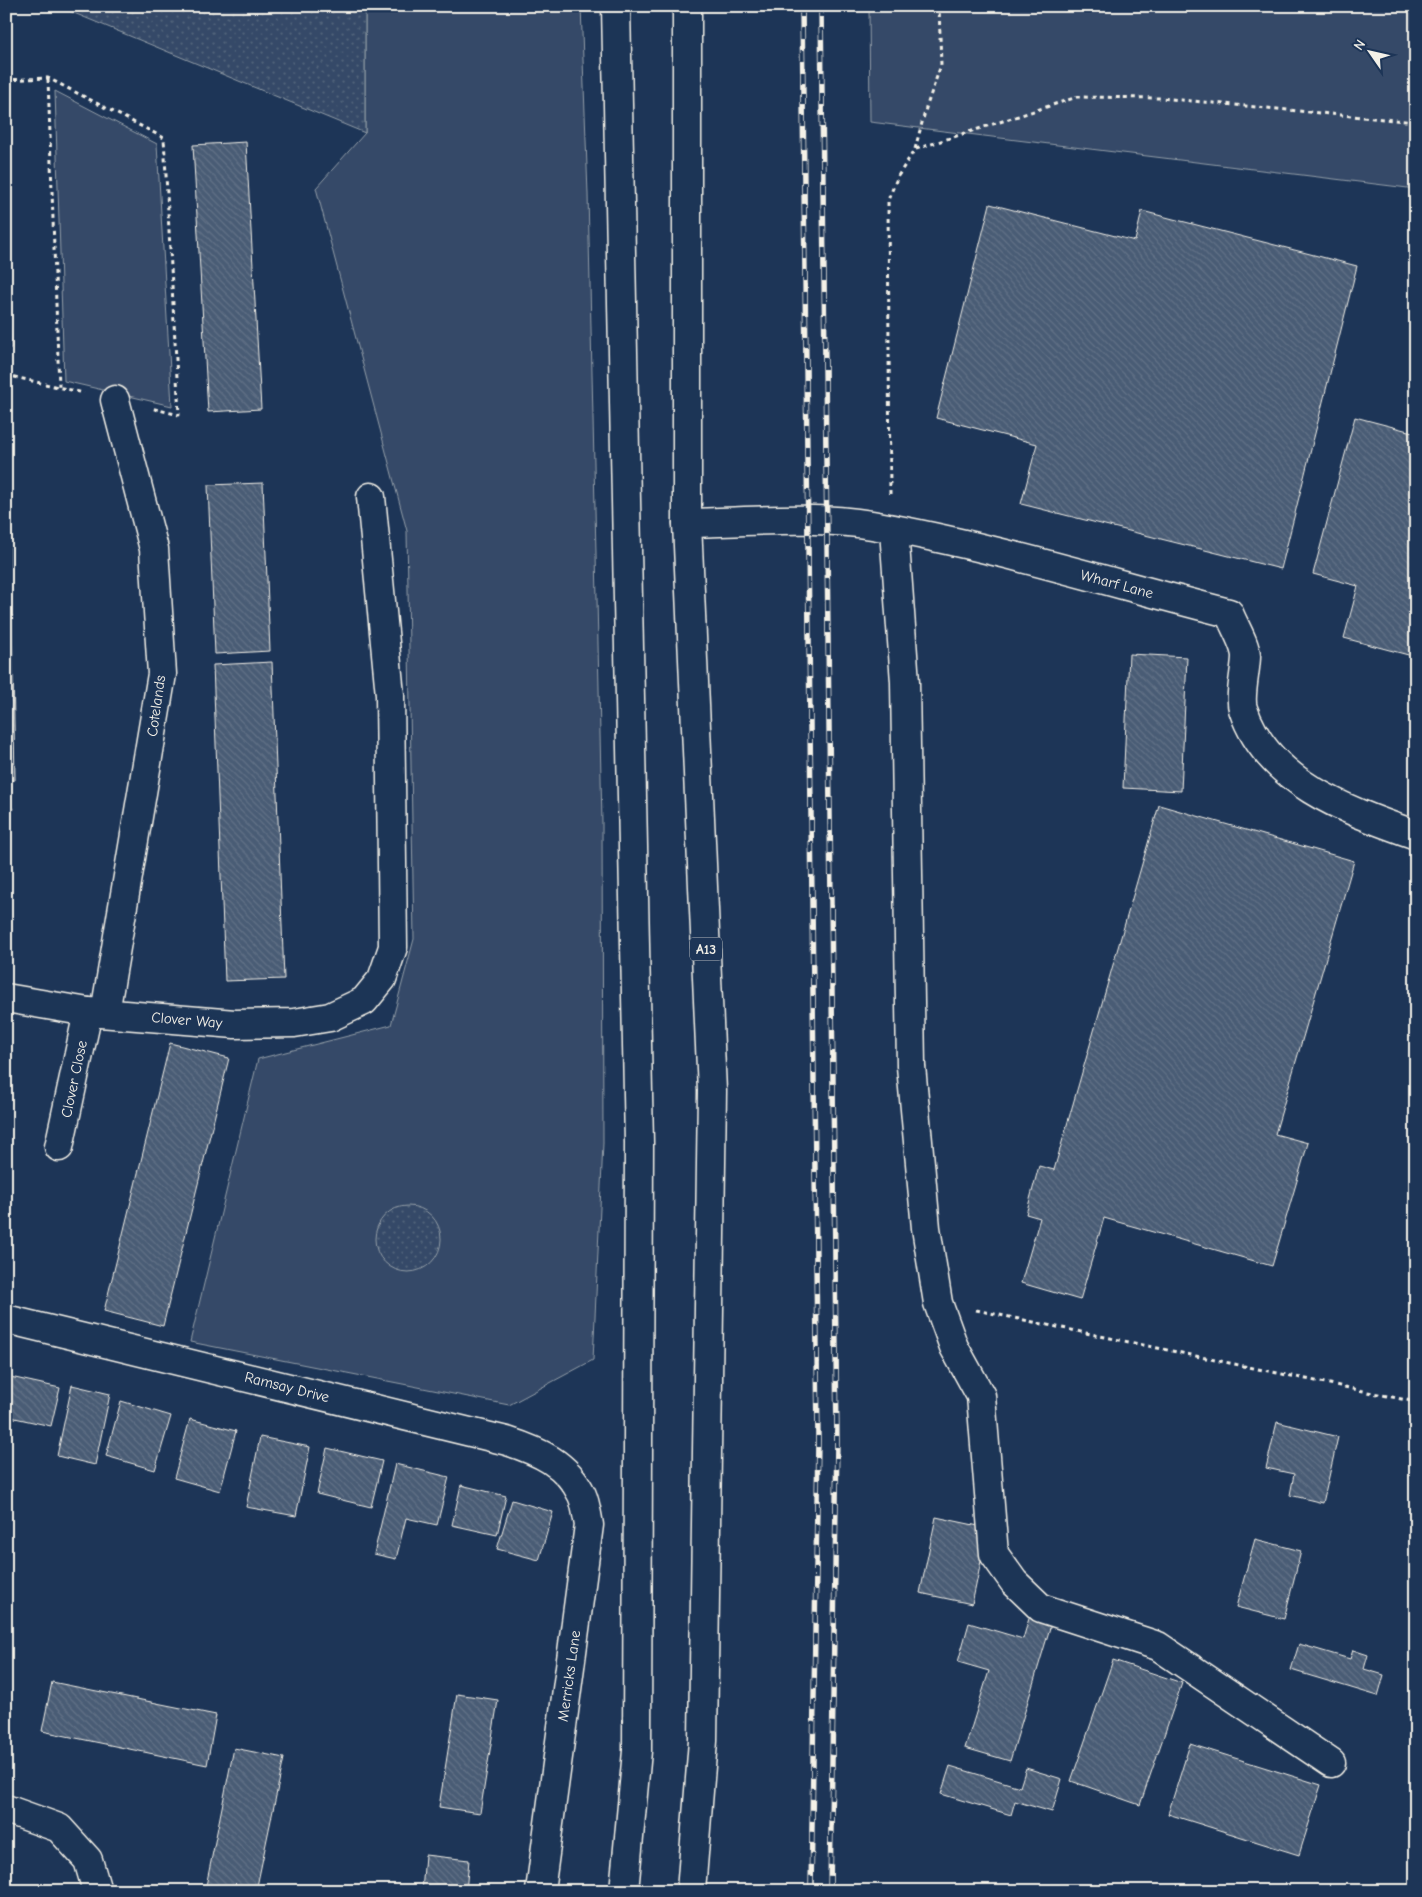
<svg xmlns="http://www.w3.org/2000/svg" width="1422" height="1897" viewBox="0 0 1422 1897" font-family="'Comic Neue',sans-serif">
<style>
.grass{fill:#354a67;stroke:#949ea8}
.park{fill:url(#park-dots);stroke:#949ea8}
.building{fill:url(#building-back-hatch);stroke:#f4f1e8}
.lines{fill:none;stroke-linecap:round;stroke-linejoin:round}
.minor-casing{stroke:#f4f1e8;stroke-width:31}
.highway-casing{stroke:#f4f1e8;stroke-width:31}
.path{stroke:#f4f1e8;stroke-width:3;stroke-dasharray:4 4;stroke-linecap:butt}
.minor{stroke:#1d3557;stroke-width:28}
.highway{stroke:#1d3557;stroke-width:28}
.rail-casing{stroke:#f4f1e8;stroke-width:5.5}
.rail{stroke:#1d3557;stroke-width:4;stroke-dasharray:11;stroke-linecap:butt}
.labels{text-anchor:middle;stroke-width:5;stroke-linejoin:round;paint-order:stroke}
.shield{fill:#1d3557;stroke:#b4b9bc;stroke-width:1}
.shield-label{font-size:14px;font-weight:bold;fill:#f4f1e8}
.street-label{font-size:15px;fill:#f4f1e8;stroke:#1d3557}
</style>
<defs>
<pattern id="park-dots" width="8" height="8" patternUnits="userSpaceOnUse" patternTransform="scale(1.25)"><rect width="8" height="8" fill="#354a67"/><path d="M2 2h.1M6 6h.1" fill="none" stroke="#53657d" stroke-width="1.8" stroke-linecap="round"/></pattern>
<pattern id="building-back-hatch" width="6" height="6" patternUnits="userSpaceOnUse" patternTransform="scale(1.25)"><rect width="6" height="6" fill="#485b74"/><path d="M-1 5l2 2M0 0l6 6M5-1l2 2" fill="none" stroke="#637388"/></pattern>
</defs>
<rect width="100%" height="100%" fill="#1d3557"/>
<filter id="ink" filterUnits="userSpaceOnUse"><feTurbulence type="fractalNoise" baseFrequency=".02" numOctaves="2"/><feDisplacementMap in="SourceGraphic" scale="10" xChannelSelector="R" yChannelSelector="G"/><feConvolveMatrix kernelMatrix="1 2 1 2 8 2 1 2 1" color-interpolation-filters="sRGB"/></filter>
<g filter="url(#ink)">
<g class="grass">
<polygon points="365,6 581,6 588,194 602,823 603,1143 593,1360 509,1405 190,1342 258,1059 391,1025 414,939 407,531 316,188 365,133"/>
<polygon points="869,6 1416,6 1416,189 870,122"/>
<polygon points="55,91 157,144 172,406 64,381"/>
</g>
<g class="park">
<polygon points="57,6 365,6 365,133"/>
<circle cx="408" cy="1239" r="33"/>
</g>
<g class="building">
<polygon points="246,142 261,409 208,412 193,145"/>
<polygon points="6,188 11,348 6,349"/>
<polygon points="990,204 1135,241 1142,211 1357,266 1281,569 1021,504 1037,444 936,418"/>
<polygon points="1355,417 1416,433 1416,657 1344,638 1358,586 1313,574"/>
<polygon points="6,435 8,435 9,604 6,604"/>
<polygon points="263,483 270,651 215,654 208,485"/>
<polygon points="6,615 12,615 15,780 6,780"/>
<polygon points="1129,654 1187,657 1181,791 1123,788"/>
<polygon points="272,662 284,979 225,981 213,665"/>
<polygon points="1159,805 1354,861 1275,1134 1308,1143 1272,1266 1104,1218 1080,1300 1021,1283 1040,1218 1026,1214 1039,1166 1054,1170"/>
<polygon points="6,806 13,808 6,838"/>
<polygon points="170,1043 229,1058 163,1326 104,1311"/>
<polygon points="6,1376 60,1388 51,1426 6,1416"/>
<polygon points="72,1385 110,1394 95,1465 57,1456"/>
<polygon points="121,1401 171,1416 155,1470 106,1456"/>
<polygon points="190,1419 236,1431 220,1491 174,1478"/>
<polygon points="1277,1422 1338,1437 1323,1503 1290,1495 1294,1474 1266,1468"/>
<polygon points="260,1437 310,1447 296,1516 246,1507"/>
<polygon points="327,1448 382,1461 371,1507 317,1494"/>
<polygon points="395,1464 449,1477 437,1525 406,1518 396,1559 374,1554"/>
<polygon points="461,1485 506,1496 497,1535 452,1525"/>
<polygon points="512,1500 553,1512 539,1560 497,1549"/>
<polygon points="936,1517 988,1528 972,1604 920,1593"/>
<polygon points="1255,1539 1301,1551 1284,1619 1236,1607"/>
<polygon points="1030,1615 1052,1621 1010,1761 965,1748 989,1671 958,1662 969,1623 1023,1639"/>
<polygon points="1299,1644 1350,1659 1353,1650 1368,1655 1364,1669 1384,1675 1378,1696 1291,1670"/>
<polygon points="1113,1660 1182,1683 1140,1805 1071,1781"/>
<polygon points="52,1682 216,1715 207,1765 42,1731"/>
<polygon points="457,1694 498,1700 480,1813 439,1807"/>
<polygon points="1190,1744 1321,1785 1299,1855 1168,1814"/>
<polygon points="234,1748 284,1758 256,1891 205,1891"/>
<polygon points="950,1766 1020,1787 1026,1768 1062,1779 1052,1812 1015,1801 1011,1815 941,1794"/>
<polygon points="425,1855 469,1860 466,1891 422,1891"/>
</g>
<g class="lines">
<g class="minor-casing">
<g id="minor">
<path d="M687,523C748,522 812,515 872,525C992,546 1111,583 1229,613C1234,626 1245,643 1246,656C1246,670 1239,696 1243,709C1268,784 1349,811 1416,835"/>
<polyline points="894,530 905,682 911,1066 926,1228 938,1303 954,1347 981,1396 994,1554 1014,1582 1041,1608 1158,1646 1331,1763"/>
<polyline points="6,998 88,1012 235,1024 294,1023 330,1017 364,1001 382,979 393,947 390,695 371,497"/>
<polyline points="105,1013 162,674 154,549 115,400"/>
<polyline points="59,1147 88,1012"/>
<path d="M6,1319L507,1441C538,1451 567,1463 582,1495C586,1504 587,1516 589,1525L540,1891"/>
<polyline points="6,1809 59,1828 88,1860 97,1891"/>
</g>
</g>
<g class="highway-casing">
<g id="highway">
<polyline points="616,6 639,1143 637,1751 624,1891"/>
<polyline points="687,6 687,523 712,1091 703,1741 691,1891"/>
</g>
</g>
<g class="path">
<polyline points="48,79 59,387"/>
<polyline points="6,80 48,78 164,138 179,415 151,408"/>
<polyline points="916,149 1077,97 1160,98 1416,122"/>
<polyline points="6,375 84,393"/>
<polyline points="890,494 888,200 898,176 915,149 926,108 941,65 939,6"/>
<polyline points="976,1310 1416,1402"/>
</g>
<use href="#minor" class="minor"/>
<use href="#highway" class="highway"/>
<g class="rail-casing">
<g id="rail">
<polyline points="802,6 818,1440 811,1891"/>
<polyline points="821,6 837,1440 830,1891"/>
</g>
</g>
<use href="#rail" class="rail"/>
</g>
</g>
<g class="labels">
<rect class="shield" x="690" y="937.5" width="32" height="23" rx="4"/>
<g class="shield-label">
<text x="706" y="954">A13</text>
</g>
<g class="street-label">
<text transform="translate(1117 584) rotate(15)" y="5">Wharf Lane</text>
<text transform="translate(156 706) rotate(-82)" y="5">Cotelands</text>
<text transform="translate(187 1020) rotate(5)" y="5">Clover Way</text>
<text transform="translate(74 1079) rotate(-78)" y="5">Clover Close</text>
<text transform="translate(287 1387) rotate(14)" y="5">Ramsay Drive</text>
<text transform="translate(569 1676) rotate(-82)" y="5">Merricks Lane</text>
</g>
</g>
<rect width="1422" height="1897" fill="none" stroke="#1d3557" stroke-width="25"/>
<rect x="12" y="12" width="1397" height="1872" fill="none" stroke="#f4f1e8" stroke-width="2" filter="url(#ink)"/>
<g transform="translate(1370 52) rotate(304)" stroke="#1d3557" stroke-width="4" paint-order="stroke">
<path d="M0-4L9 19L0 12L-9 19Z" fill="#f4f1e8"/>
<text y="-8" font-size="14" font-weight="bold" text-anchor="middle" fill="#f4f1e8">N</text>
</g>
</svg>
